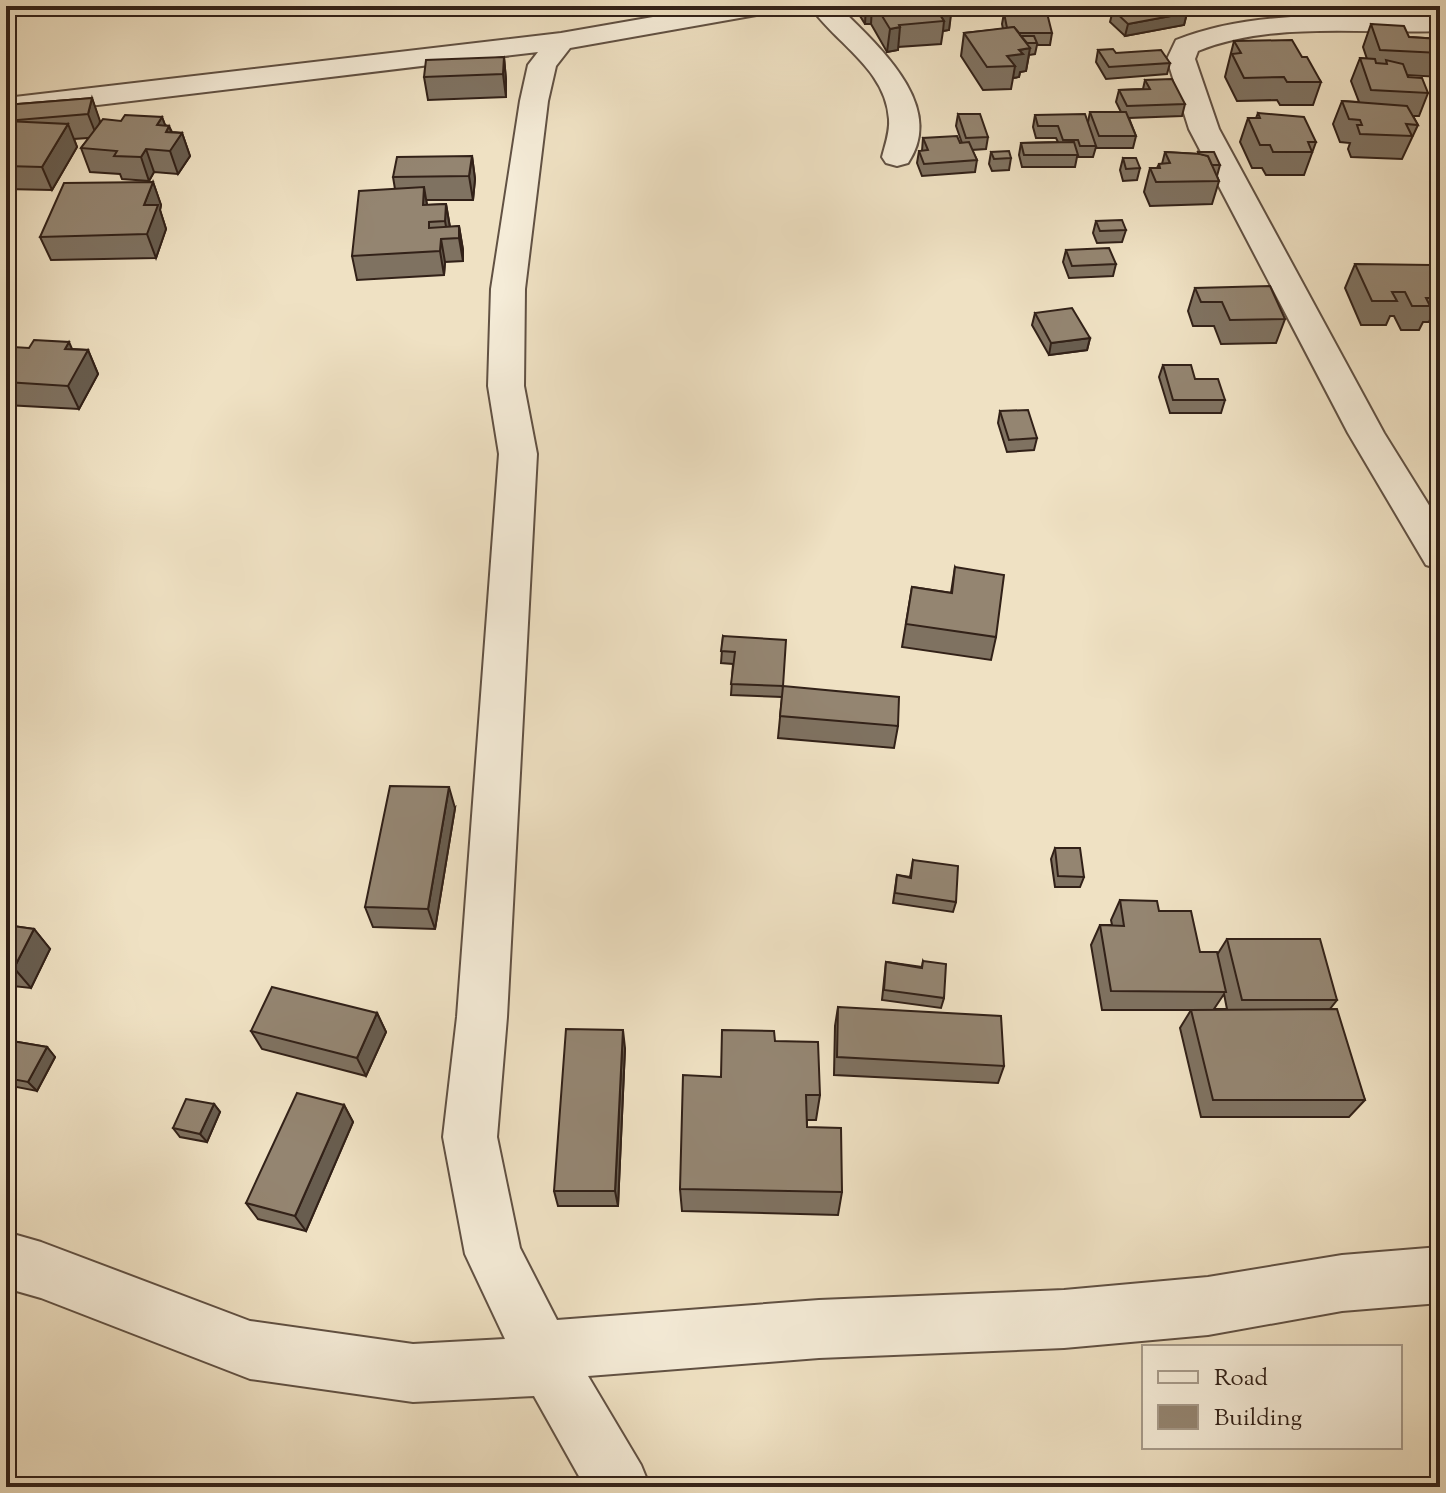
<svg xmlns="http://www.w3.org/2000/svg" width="1446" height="1493" viewBox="0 0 1446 1493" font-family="'Sorts Mill Goudy',serif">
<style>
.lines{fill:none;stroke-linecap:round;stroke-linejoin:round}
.street-casing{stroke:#615143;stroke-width:4}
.street{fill:#f5ecd8;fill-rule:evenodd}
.wall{fill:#7f7261;stroke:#322118;stroke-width:2;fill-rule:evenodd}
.shaded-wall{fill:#685d4f;stroke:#322118;stroke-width:2}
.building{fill:#948571;stroke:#322118;stroke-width:2}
</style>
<rect width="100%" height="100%" fill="#efe1c3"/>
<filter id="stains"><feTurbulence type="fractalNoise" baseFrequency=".0025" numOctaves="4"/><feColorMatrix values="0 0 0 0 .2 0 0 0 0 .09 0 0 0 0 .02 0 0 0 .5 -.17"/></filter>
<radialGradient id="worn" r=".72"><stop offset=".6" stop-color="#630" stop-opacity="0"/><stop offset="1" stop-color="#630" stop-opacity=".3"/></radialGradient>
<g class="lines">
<g class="street-casing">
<g id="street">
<polygon points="716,6 775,6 771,12 762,14 570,48 556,66 548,101 525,289 524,386 537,454 507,1017 497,1137 520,1248 557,1320 819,1300 1064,1290 1208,1277 1342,1255 1440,1247 1440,1303 1342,1311 1208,1335 1064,1348 819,1358 588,1376 641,1465 650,1487 585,1487 534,1396 413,1402 250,1379 41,1298 6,1288 6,1232 41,1242 250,1321 413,1344 505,1339 465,1254 443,1137 457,1017 499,454 488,386 491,289 520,101 528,65 538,52 6,116 6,98 561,33"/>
<path d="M810,6H838C875,43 948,105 908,163L897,166L886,163L882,157C885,145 890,132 889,119C886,69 836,44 810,6Z"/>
<path d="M1440,15V31C1362,34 1272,21 1198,51L1195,59L1219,129L1384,433L1440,523V569L1426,565L1348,433L1189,129L1167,59L1176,40C1259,7 1352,18 1440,15Z"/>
</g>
</g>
<use href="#street" class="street"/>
</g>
<g class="wall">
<polygon points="861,6 951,6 949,30 943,31 941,44 898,47 898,50 887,52 871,24 865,24 860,16"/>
<polygon points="1280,6 1314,6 1312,10 1287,13"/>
<polygon points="1113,10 1187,13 1184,25 1125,36 1110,22"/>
<polygon points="1004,13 1052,33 1050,45 1037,45 1035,54 1029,55 1026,71 1020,72 1019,77 1013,78 1011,89 983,90 961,56 964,33 1003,29 1002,24"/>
<polygon points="1371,24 1409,37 1440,39 1440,77 1407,75 1408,77 1428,93 1419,116 1413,116 1418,125 1402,159 1351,157 1348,149 1350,143 1340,142 1333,124 1342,101 1359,102 1351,81 1360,58 1367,59 1363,47"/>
<polygon points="1234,41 1302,57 1321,82 1313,105 1280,105 1277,100 1237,101 1225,77"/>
<polygon points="1098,50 1170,63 1167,74 1106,79 1096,62"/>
<polygon points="504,57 506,80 506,97 428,100 424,77"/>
<polygon points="1145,80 1185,104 1182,116 1129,118 1136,136 1133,148 1097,148 1096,147 1093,157 1077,157 1075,167 1022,167 1019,155 1021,143 1058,142 1056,138 1036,138 1033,127 1035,115 1088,122 1090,112 1121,112 1116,102 1119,90 1143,89"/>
<polygon points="92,98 100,123 162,117 165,125 169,126 172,132 182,133 190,156 178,174 154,172 149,181 122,179 120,174 90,172 81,148 89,138 74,139 77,147 52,190 6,189 6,105"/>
<polygon points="1258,113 1316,142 1304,175 1266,175 1262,168 1252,168 1240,142 1248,118 1256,118"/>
<polygon points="958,114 988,137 986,149 972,150 977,160 975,172 922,176 917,163 919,151 922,151 923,138 962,143 956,126"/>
<polygon points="991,152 1011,158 1009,170 992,171 989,164"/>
<polygon points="1165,152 1198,154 1198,152 1220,165 1217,176 1219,181 1212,204 1150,206 1144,192 1150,168 1157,168 1159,164 1162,164"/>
<polygon points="472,156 475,179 473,200 426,200 427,205 446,204 450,227 459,226 463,250 463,261 445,262 444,275 357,280 352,256 395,189 393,177"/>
<polygon points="1123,158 1140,168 1137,180 1123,181 1120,170"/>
<polygon points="153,182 161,205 160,210 166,229 156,258 51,260 40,237"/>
<polygon points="1096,221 1126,230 1122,242 1097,243 1093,233"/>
<polygon points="1066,250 1116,264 1113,276 1069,278 1063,262"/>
<polygon points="1355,264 1439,278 1435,287 1440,298 1429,322 1423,322 1419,330 1401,330 1394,316 1390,316 1386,325 1361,325 1345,288"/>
<polygon points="1195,288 1285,319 1276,343 1221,344 1214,326 1193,326 1188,311"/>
<polygon points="1035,313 1090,338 1087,350 1049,355 1032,325"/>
<polygon points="72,349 88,350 98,374 79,409 6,405 6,357"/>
<polygon points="1163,365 1195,379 1225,400 1221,413 1170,413 1159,377"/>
<polygon points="1000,411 1037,438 1034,450 1007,452 998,423"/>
<polygon points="955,567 996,637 991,660 902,647 912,587 951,593"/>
<polygon points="723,636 783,687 898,726 894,748 778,738 782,697 731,695 733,664 721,663"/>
<polygon points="455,808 435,929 373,927 365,907"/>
<polygon points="1055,848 1084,877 1080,887 1055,887 1051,859"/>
<polygon points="913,860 956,902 953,912 893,903 897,875 910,877"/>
<path d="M1120,900L1159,911L1200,952L1217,955L1227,939L1337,1000L1330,1009L1365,1100L1349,1117H1201L1180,1028L1191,1010H1102L1091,945L1100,925H1112L1111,920ZM1224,994L1227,1009H1214Z"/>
<polygon points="6,925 34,929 50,949 31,988 13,986 6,1001"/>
<polygon points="923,961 944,998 941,1008 882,1000 886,962 922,967"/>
<polygon points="838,1007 1004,1066 998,1083 834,1075 835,1026"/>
<polygon points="377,1013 386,1032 366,1076 262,1049 251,1031"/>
<polygon points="6,1040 47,1047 55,1057 37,1091 6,1085"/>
<polygon points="775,1041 820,1095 816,1120 807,1120 807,1127 842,1192 838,1215 682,1211 680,1189 721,1077"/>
<polygon points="625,1048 618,1206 558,1206 554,1191"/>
<polygon points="214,1104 220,1112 207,1142 180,1137 173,1128"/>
<polygon points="344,1105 353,1122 306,1231 258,1219 246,1203"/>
</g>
<g class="shaded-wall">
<polygon points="866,6 872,6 871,24 865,24"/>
<polygon points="952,8 949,30 943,31 944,21 936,9"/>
<polygon points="1187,13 1184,25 1125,36 1128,24"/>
<polygon points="900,27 898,50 887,52 890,29"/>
<polygon points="1030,48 1026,71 1020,72 1019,77 1013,78 1015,66 1007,56 1019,50"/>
<polygon points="504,57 506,80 506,97 503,74"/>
<polygon points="92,98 100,121 97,137 88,114"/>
<polygon points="162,117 167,130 169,126 175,143 182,133 190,156 178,174 170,151 157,125"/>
<polygon points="68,124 77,147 52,190 42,167"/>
<polygon points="146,149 154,172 149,181 141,157"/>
<polygon points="472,156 475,179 473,200 469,176"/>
<polygon points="153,182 161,205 160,210 166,229 156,258 147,234 144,205"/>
<polygon points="424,187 428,211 423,205"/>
<polygon points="446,204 450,228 448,238 445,221"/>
<polygon points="459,226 463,250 463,261 459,238"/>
<polygon points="441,239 445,262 444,275 440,251"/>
<polygon points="1090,338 1087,350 1049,355 1051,343"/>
<polygon points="69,342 79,365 88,350 98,374 79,409 68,386 65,349"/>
<polygon points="449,787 455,808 435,929 428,909"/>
<polygon points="34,929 50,949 31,988 14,968"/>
<polygon points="6,978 13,986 6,1001"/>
<polygon points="377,1013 386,1032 366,1076 357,1058"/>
<polygon points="623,1030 625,1048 618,1206 615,1191"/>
<polygon points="47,1047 55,1057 37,1091 28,1082"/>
<polygon points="214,1104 220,1112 207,1142 200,1134"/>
<polygon points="344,1105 353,1122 306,1231 295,1216"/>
</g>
<g class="building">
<polygon points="876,6 951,6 952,8 936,9 944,21 899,25 900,27 890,29"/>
<polygon points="1135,6 1179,6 1187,13 1128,24 1113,10"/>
<polygon points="1004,13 1047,13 1052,33 1019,33 1014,27 1007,28"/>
<polygon points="1371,24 1404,26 1409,37 1440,39 1440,53 1380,50"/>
<polygon points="1014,27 1030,48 1019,50 1023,54 1007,56 1015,66 987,67 964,33"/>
<polygon points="1021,36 1034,36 1037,43 1027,43"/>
<polygon points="1292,40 1302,57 1307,57 1321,82 1287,82 1284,77 1244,78 1232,54 1241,53 1234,41"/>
<polygon points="1113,49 1116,53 1161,50 1170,63 1109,67 1098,50"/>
<polygon points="504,57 503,74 424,77 426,60"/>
<polygon points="1360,58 1375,59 1376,63 1387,64 1386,60 1403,64 1408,77 1422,78 1428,93 1371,90"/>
<polygon points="1172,79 1185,104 1127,106 1119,90 1150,89 1145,80"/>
<polygon points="92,98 88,114 6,121 6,105"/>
<polygon points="1342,101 1407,106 1418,125 1406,124 1412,136 1360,134 1357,125 1362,125 1360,120 1349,119"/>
<polygon points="1090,112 1126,112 1136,136 1099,136"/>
<polygon points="1258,113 1304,117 1316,142 1308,142 1312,152 1273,152 1270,145 1260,145 1248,118 1260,118"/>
<polygon points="958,114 980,114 988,137 966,138"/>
<polygon points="1085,114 1096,146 1080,146 1078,140 1063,140 1058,126 1038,126 1035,115"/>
<polygon points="125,115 162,117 157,125 169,126 166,132 182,133 170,151 146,149 141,157 114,156 117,151 81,148 103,119 121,121"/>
<polygon points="6,121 68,124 42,167 6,166"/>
<polygon points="957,136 960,143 969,142 977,160 924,164 919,151 928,150 923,138"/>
<polygon points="1074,142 1078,155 1024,155 1021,143"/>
<polygon points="1009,151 1011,158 994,159 991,152"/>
<polygon points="1165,152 1201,154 1208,156 1219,181 1156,182 1150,168 1160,168 1159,164 1170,163"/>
<polygon points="1198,152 1214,152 1220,165 1212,165 1208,156 1199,154"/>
<polygon points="472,156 469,176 393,177 397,157"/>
<polygon points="1123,158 1136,158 1140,168 1126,169"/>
<polygon points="153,182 144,205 158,205 147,234 40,237 64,183"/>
<polygon points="424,187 423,205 446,204 445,221 429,222 429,228 459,226 459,238 441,239 440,251 352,256 359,191"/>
<polygon points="1122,220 1126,230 1100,231 1096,221"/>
<polygon points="1109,248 1116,264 1072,266 1066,250"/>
<polygon points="1355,264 1431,265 1439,278 1431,278 1440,298 1426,298 1430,306 1412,306 1405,292 1392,292 1397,301 1372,301"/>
<polygon points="1270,286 1285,319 1230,320 1222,302 1201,302 1195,288"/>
<polygon points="1072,308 1090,338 1051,343 1035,313"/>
<polygon points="34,340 69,342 65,349 88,350 68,386 6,382 6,357 13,347 29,348"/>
<polygon points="1163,365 1191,365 1195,379 1218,379 1225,400 1173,400"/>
<polygon points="1028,410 1037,438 1009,440 1000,411"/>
<polygon points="955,567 1004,575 996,637 906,624 912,587 952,593"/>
<polygon points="723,636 786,640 783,686 731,684 735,652 721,651"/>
<polygon points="783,686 899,697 898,726 780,716"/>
<polygon points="390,786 449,787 428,909 365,907"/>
<polygon points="1055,848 1080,848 1084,877 1058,876"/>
<polygon points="913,860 958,866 956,902 895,893 897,875 911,878"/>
<polygon points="1120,900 1157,901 1159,911 1191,911 1200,952 1217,952 1226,992 1111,991 1100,925 1124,926"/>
<polygon points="6,925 34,929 14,968 6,968"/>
<polygon points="1227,939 1320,939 1337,1000 1242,1000"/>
<polygon points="923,961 946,964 944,998 884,990 886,962 922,968"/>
<polygon points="272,987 377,1013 357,1058 251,1031"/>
<polygon points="838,1007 1001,1016 1004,1066 837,1057"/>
<polygon points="1337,1009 1365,1100 1213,1100 1191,1010"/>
<polygon points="566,1029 623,1030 615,1191 554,1191"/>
<polygon points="722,1030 774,1031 775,1041 818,1042 820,1095 806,1095 807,1127 841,1128 842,1192 680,1189 683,1075 721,1077"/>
<polygon points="6,1040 47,1047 28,1082 6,1078"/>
<polygon points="297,1093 344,1105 295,1216 246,1203"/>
<polygon points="186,1099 214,1104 200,1134 173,1128"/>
</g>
<rect width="1446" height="1493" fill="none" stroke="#efe1c3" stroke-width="32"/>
<rect x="8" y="8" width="1430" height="1477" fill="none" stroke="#322118" stroke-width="4"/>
<rect x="16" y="16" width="1414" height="1461" fill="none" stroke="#322118" stroke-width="2"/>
<rect x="1142" y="1345" width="260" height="104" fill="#f5ecd8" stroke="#a79b8b" stroke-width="2"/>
<rect x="1158" y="1371" width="40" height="12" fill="#f5ecd8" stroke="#a79b8b" stroke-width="2"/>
<text x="1214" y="1385" font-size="24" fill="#322118">Road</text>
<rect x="1158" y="1405" width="40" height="24" fill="#948571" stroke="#a79b8b" stroke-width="2"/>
<text x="1214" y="1425" font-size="24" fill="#322118">Building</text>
<rect width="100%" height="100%" filter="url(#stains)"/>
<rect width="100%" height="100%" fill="url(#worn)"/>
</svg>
